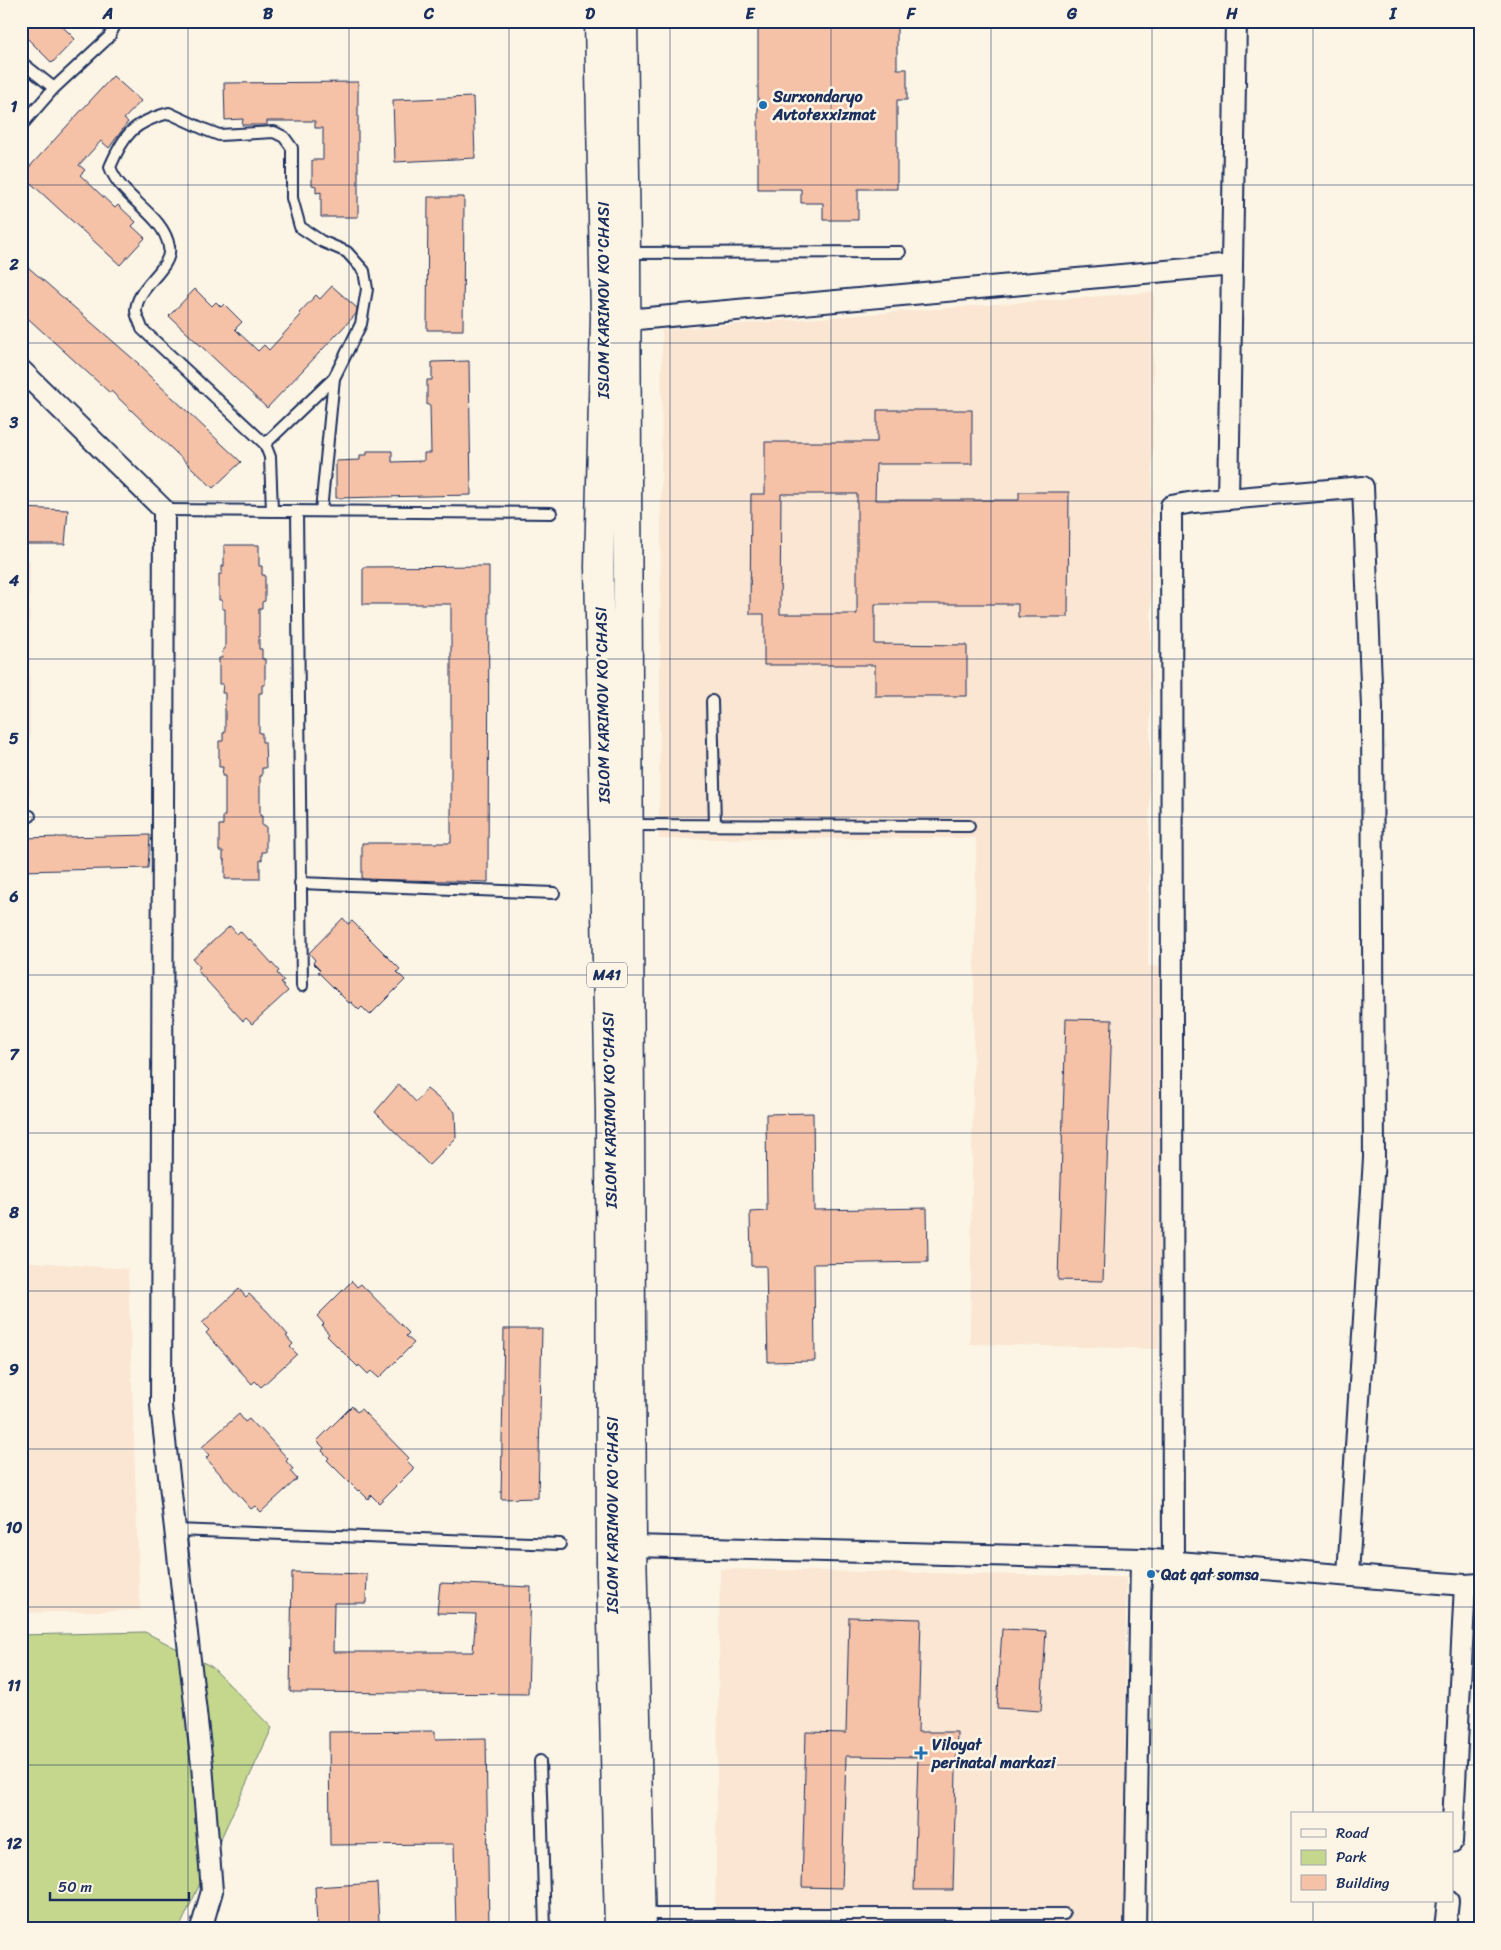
<svg xmlns="http://www.w3.org/2000/svg" width="1501" height="1950" viewBox="0 0 1501 1950" font-family="Sriracha,sans-serif">
<style>
.built{fill:#fae6d2}
.green{fill:#c4d78c;stroke:#708375}
.building{fill:#f6c2a7;stroke:#1b2f5e;fill-rule:evenodd}
.lines{fill:none;stroke-linecap:round;stroke-linejoin:round}
.lane-casing{stroke:#1b2f5e;stroke-width:14}
.street-casing{stroke:#1b2f5e;stroke-width:24}
.primary-casing{stroke:#1b2f5e;stroke-width:31}
.lane{stroke:#fcf5e5;stroke-width:10}
.street{stroke:#fcf5e5;stroke-width:20}
.primary{stroke:#fcf5e5;stroke-width:28}
.grid{fill:none;stroke:#1b2f5e;stroke-width:1;stroke-opacity:0.55}
.poi-dot{fill:#1f6fb2;stroke:#fcf5e5;stroke-width:2}
.labels{text-anchor:middle;stroke-width:5;stroke-linejoin:round;paint-order:stroke}
.shield{fill:#fcf5e5;stroke:#5e6a86;stroke-width:1}
.shield-label{font-size:15px;font-weight:bold;fill:#1b2f5e}
.poi-label{font-size:16px;font-weight:bold;fill:#1b2f5e;stroke:#fcf5e5;text-anchor:start}
.street-label{font-size:16px;fill:#1b2f5e;stroke:#fcf5e5}
.neatline{fill:none;stroke:#1b2f5e;stroke-width:2}
.grid-label{font-size:16px;text-anchor:middle;font-weight:bold;fill:#1b2f5e}
</style>
<rect width="100%" height="100%" fill="#fcf5e5"/>
<filter id="ink" filterUnits="userSpaceOnUse"><feTurbulence type="fractalNoise" baseFrequency=".02" numOctaves="2"/><feDisplacementMap in="SourceGraphic" scale="10" xChannelSelector="R" yChannelSelector="G"/><feConvolveMatrix kernelMatrix="1 2 1 2 8 2 1 2 1" color-interpolation-filters="sRGB"/></filter>
<g filter="url(#ink)">
<g class="built">
<polygon points="1154,292 1148,966 1164,967 1159,1349 970,1344 976,838 659,839 662,330"/>
<rect x="21" y="560" width="9" height="236"/>
<polygon points="21,1261 128,1269 140,1610 21,1613"/>
<polygon points="720,1569 1126,1577 1124,1929 715,1929"/>
</g>
<polygon class="green" points="145,1632 212,1667 272,1728 179,1929 21,1929 21,1635"/>
<g class="building">
<polygon points="21,21 57,21 75,39 52,63 21,32"/>
<polygon points="758,21 897,21 897,69 907,69 907,100 897,100 897,189 858,189 858,220 823,220 823,203 801,203 801,189 758,189"/>
<polygon points="113,76 141,101 124,119 128,122 109,148 101,141 79,165 85,170 80,175 115,208 118,205 136,222 132,226 145,238 120,265 22,175"/>
<polygon points="358,82 358,217 321,217 321,192 316,193 316,186 312,185 312,160 323,160 323,128 315,128 315,121 267,121 267,125 242,125 243,119 225,120 224,83"/>
<polygon points="473,97 475,158 395,162 393,100"/>
<polygon points="428,197 464,197 463,330 427,330"/>
<polygon points="21,261 139,364 138,365 241,462 213,488 111,391 110,393 21,312"/>
<polygon points="332,286 357,308 356,314 267,408 169,316 195,289 212,306 216,302 221,307 224,304 242,322 235,329 258,351 264,345 269,350 301,315 299,313 316,295 320,299"/>
<polygon points="469,361 471,495 336,498 336,461 360,460 360,455 367,455 367,451 392,451 392,462 424,461 424,453 431,453 430,405 427,405 427,380 432,380 432,362"/>
<path d="M877,410H972V464H876L875,500H1019V492H1069L1068,617H1018V604H875V644L967,645V696H875V665H764V614H750L751,494H765V442H877ZM781,494H857V614H780Z"/>
<polygon points="21,508 68,510 65,544 21,544"/>
<polygon points="224,545 259,545 259,566 262,566 262,575 265,575 265,601 262,602 262,609 259,609 259,649 262,649 262,659 265,659 265,685 262,685 262,693 259,693 259,733 262,733 262,742 265,742 266,768 262,768 262,776 260,776 260,816 262,816 262,826 266,826 266,852 262,852 262,860 260,860 260,879 225,879 225,860 223,860 223,851 219,851 219,825 223,825 223,816 225,816 225,776 222,776 223,767 219,767 219,741 223,741 223,733 225,733 225,693 222,693 223,684 219,684 219,658 222,658 223,649 225,649 225,609 222,609 222,600 219,600 219,574 222,574 222,566 224,566"/>
<polygon points="489,566 488,882 362,879 362,843 451,843 451,604 363,604 363,567"/>
<polygon points="150,835 148,868 21,871 21,838"/>
<polygon points="343,918 348,924 352,921 400,969 397,972 405,980 370,1015 362,1007 359,1010 351,1002 349,1003 318,972 320,970 313,963 315,960 309,953"/>
<polygon points="230,926 237,934 240,931 248,940 250,939 279,971 277,973 284,981 281,983 288,991 252,1024 246,1018 243,1021 197,970 200,967 193,959"/>
<polygon points="1066,1019 1112,1020 1103,1281 1058,1280"/>
<polygon points="399,1084 416,1102 427,1089 455,1112 456,1138 429,1165 375,1112"/>
<polygon points="813,1113 814,1210 927,1208 928,1262 814,1264 815,1361 768,1362 766,1266 751,1266 750,1212 767,1211 766,1114"/>
<polygon points="352,1281 357,1287 361,1284 409,1333 406,1336 414,1343 379,1378 371,1371 368,1374 359,1365 358,1367 327,1336 329,1334 322,1326 324,1324 317,1316"/>
<polygon points="239,1289 246,1297 249,1294 267,1311 288,1335 286,1336 293,1344 290,1347 297,1354 261,1387 255,1381 252,1384 206,1333 209,1330 202,1323"/>
<polygon points="504,1329 542,1329 538,1498 501,1499"/>
<polygon points="352,1406 357,1412 361,1409 409,1458 406,1460 414,1468 379,1503 371,1495 368,1499 359,1490 358,1491 327,1460 329,1458 322,1451 324,1448 317,1441"/>
<polygon points="239,1414 245,1422 249,1419 257,1428 259,1427 288,1459 286,1461 293,1469 290,1471 297,1479 261,1512 255,1506 251,1509 206,1458 209,1455 202,1447"/>
<polygon points="292,1572 367,1574 366,1603 334,1603 333,1652 473,1652 476,1614 437,1613 440,1583 531,1587 528,1694 290,1692"/>
<polygon points="849,1617 921,1619 918,1732 957,1732 953,1890 914,1890 918,1757 846,1756 842,1888 802,1887 806,1732 846,1733"/>
<polygon points="1002,1629 1046,1631 1041,1711 997,1708"/>
<polygon points="435,1731 435,1739 486,1738 489,1929 456,1929 454,1844 330,1845 329,1732"/>
<polygon points="377,1883 379,1922 317,1926 315,1887"/>
</g>
<g class="lines">
<g class="lane-casing">
<g id="lane">
<polyline points="21,62 54,88"/>
<polyline points="21,126 54,88 109,37 114,27 111,21"/>
<polyline points="627,253 900,252"/>
<polyline points="265,444 334,378"/>
<polyline points="164,510 551,513"/>
<path d="M272,511L270,457L265,444L142,329C141,324 136,316 136,311C136,286 173,269 169,247C164,214 121,199 110,167C124,134 134,122 169,113L206,130L219,135L274,132L284,137L292,148V198L300,227L321,241L347,252L364,271L367,289L361,324L334,378L321,511"/>
<polyline points="297,511 302,986"/>
<polyline points="712,701 715,825"/>
<polyline points="21,816 30,816"/>
<polyline points="629,825 969,826"/>
<polyline points="300,883 554,893"/>
<polyline points="175,1530 560,1544"/>
<polyline points="540,1761 545,1929"/>
<polyline points="642,1914 1064,1914"/>
</g>
</g>
<g class="street-casing">
<g id="street">
<polyline points="1232,265 1236,21"/>
<polyline points="626,320 1232,265 1228,499"/>
<polyline points="21,370 164,510 161,1406 202,1765 212,1891 201,1929"/>
<polyline points="632,1546 1141,1559 1465,1585 1480,1584"/>
<polyline points="1173,1562 1171,506 1194,502 1363,487 1372,707 1374,1158 1348,1575"/>
<polyline points="1452,1842 1465,1585"/>
<polyline points="1135,1929 1141,1559"/>
<polyline points="1445,1929 1448,1901"/>
</g>
</g>
<g class="primary-casing">
<g id="primary">
<polyline points="599,21 605,317 599,566 610,1110 611,1577 619,1929"/>
<polyline points="623,21 626,253 632,1546 641,1929"/>
</g>
</g>
<use href="#lane" class="lane"/>
<use href="#street" class="street"/>
<use href="#primary" class="primary"/>
</g>
</g>
<path class="grid" d="M188,21V1929M349,21V1929M509,21V1929M670,21V1929M831,21V1929M991,21V1929M1152,21V1929M1313,21V1814M21,185H1480M21,343H1480M21,501H1480M21,659H1480M21,817H1480M21,975H1480M21,1133H1480M21,1291H1480M21,1449H1480M21,1607H1480M21,1765H1480M1313,1901V1929"/>
<g class="poi-dot">
<circle cx="763" cy="105" r="5"/>
<circle cx="1151" cy="1574" r="5"/>
<path d="M918.5 1745.5h5v5h5v5h-5v5h-5v-5h-5v-5h5z"/>
</g>
<g class="labels">
<rect class="shield" x="587" y="962.5" width="40" height="25" rx="4"/>
<g class="shield-label">
<text x="607" y="980">M41</text>
</g>
<g class="poi-label">
<text x="773" y="102">Surxondaryo<tspan x="773" dy="18">Avtotexxizmat</tspan></text>
<text x="1161" y="1580">Qat qat somsa</text>
<text x="932" y="1750">Viloyat<tspan x="932" dy="18">perinatal markazi</tspan></text>
</g>
<g class="street-label">
<text transform="translate(603 300) rotate(-90)" y="6">ISLOM KARIMOV KO'CHASI</text>
<text transform="translate(602 705) rotate(-91)" y="6">ISLOM KARIMOV KO'CHASI</text>
<text transform="translate(609 1110) rotate(-91)" y="6">ISLOM KARIMOV KO'CHASI</text>
<text transform="translate(612 1515) rotate(-90)" y="6">ISLOM KARIMOV KO'CHASI</text>
</g>
</g>
<rect width="1501" height="1950" fill="none" stroke="#fcf5e5" stroke-width="55"/>
<rect x="1291" y="1812" width="162" height="90" fill="#fcf5e5" stroke="#a2a6af"/>
<rect x="1301" y="1829" width="25" height="8" fill="#fcf5e5" stroke="#a2a6af"/>
<text x="1336" y="1838" font-size="15" fill="#1b2f5e">Road</text>
<rect x="1301" y="1850" width="25" height="15" fill="#c4d78c" stroke="#a2a6af"/>
<text x="1336" y="1862" font-size="15" fill="#1b2f5e">Park</text>
<rect x="1301" y="1875" width="25" height="15" fill="#f6c2a7" stroke="#a2a6af"/>
<text x="1336" y="1888" font-size="15" fill="#1b2f5e">Building</text>
<path d="M50 1892v8h139v-8" fill="none" stroke="#1b2f5e" stroke-width="2.5"/>
<text x="58" y="1892" font-size="15" fill="#1b2f5e" stroke="#fcf5e5" stroke-width="4" paint-order="stroke">50 m</text>
<rect x="28" y="28" width="1446" height="1894" class="neatline"/>
<g class="grid-label">
<text x="108" y="19">A</text>
<text x="268" y="19">B</text>
<text x="429" y="19">C</text>
<text x="590" y="19">D</text>
<text x="750" y="19">E</text>
<text x="911" y="19">F</text>
<text x="1072" y="19">G</text>
<text x="1232" y="19">H</text>
<text x="1393" y="19">I</text>
<text x="14" y="112">1</text>
<text x="14" y="270">2</text>
<text x="14" y="428">3</text>
<text x="14" y="586">4</text>
<text x="14" y="744">5</text>
<text x="14" y="902">6</text>
<text x="14" y="1060">7</text>
<text x="14" y="1218">8</text>
<text x="14" y="1375">9</text>
<text x="14" y="1533">10</text>
<text x="14" y="1691">11</text>
<text x="14" y="1849">12</text>
</g>
</svg>
